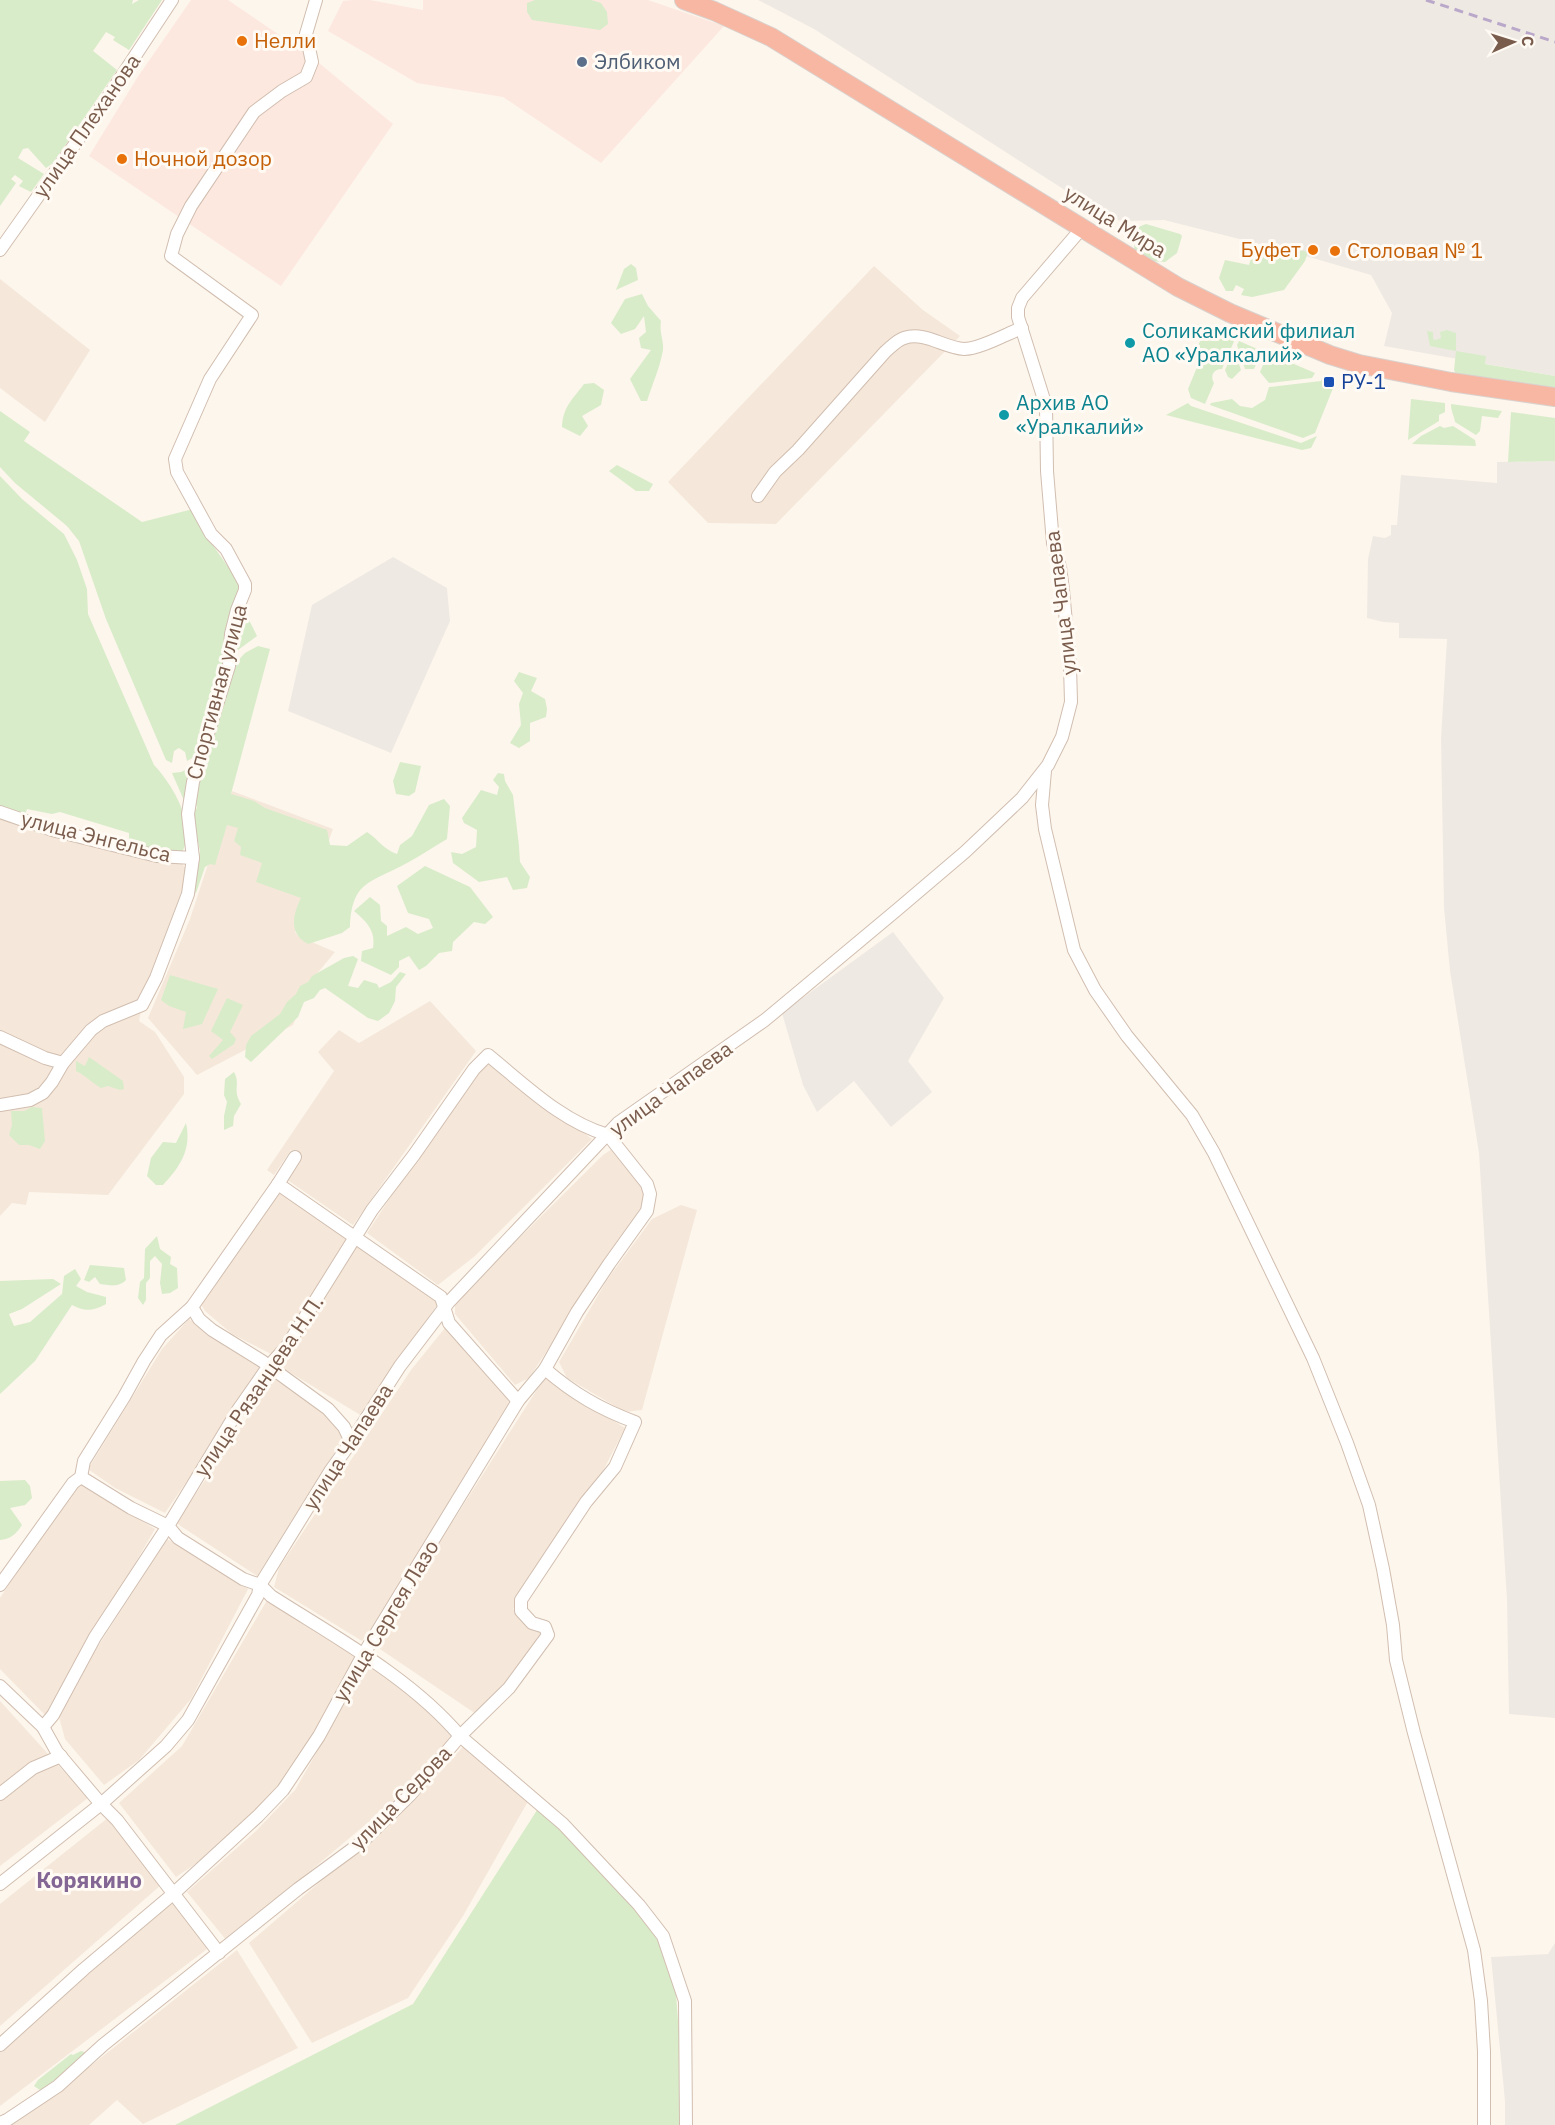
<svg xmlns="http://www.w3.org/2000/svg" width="1555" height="2125" viewBox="0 0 1555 2125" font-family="'IBM Plex Sans',sans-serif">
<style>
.residential{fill:#f5e8da}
.commercial{fill:#fde8e0}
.industrial{fill:#efe9e4}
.green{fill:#d8ecc9}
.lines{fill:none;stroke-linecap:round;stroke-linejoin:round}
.minor-casing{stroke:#d1beb0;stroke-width:14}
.highway-casing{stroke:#dad1cd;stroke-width:20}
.minor{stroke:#fff;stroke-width:12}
.highway{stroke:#f7b7a3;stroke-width:18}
.rail{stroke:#b9a8c9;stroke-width:3;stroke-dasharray:9 6;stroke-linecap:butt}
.food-dot{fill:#e8710a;stroke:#fffaf3;stroke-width:2}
.service-dot{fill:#5c6f8a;stroke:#fffaf3;stroke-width:2}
.culture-dot{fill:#0f9aa8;stroke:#fffaf3;stroke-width:2}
.transit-dot{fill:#1a4fb4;stroke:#fffaf3;stroke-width:2}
.labels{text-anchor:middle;stroke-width:6;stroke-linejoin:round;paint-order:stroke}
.food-label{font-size:21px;fill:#c56008;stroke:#fffaf3;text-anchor:start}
.service-label{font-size:21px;fill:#4e5e75;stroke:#fffaf3;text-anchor:start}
.street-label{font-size:21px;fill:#7a5c4d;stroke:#fffaf3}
.culture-label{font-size:21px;fill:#0d838f;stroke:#fffaf3;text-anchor:start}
.transit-label{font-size:21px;fill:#164399;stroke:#fffaf3;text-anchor:start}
.neighbourhood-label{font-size:22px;font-weight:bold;fill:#846695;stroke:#fffaf3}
</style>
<rect width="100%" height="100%" fill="#fdf6ec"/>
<g class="residential">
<polygon points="874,266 923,310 960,336 776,524 708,523 668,482"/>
<polygon points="0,279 90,350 45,422 0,388"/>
<polygon points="232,791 333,829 295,932 298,936 335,952 310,982 293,1025 197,1075 148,1018 190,919"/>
<polygon points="0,813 174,855 191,874 142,1005 139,1021 155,1032 184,1077 184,1094 108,1195 29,1192 26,1205 12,1203 0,1216"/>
<polygon points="430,1001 476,1051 353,1225 286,1179 300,1155 291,1150 274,1175 267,1170 334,1071 318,1052 339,1030 359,1043"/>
<polygon points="487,1060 592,1139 475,1256 438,1285 367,1233 436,1128"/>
<polygon points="612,1149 650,1189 641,1209 529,1378 515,1385 455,1314 455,1302 603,1155"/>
<polygon points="276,1187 350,1239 273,1355 232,1334 205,1311 199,1301"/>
<polygon points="681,1205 697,1210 642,1410 625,1412 567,1378 559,1362 607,1280 652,1219"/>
<polygon points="357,1246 441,1299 362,1416 281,1367"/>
<polygon points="189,1319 266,1366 165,1513 115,1488 88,1469 162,1349"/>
<polygon points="449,1323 506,1391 509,1403 408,1578 362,1641 274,1587 279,1568 411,1370"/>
<polygon points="275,1377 317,1403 345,1436 257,1576 176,1523"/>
<polygon points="545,1377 625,1428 582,1512 513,1609 544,1635 509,1686 476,1714 374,1645"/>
<polygon points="77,1482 155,1529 46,1716 0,1669 0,1598"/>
<polygon points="167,1539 248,1589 191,1699 139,1760 104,1785 65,1739 57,1710"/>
<polygon points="270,1595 357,1658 316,1738 267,1805 219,1848 176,1877 119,1803 182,1746"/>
<polygon points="368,1663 420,1699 450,1729 452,1742 409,1788 227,1941 187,1892 256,1831 295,1790"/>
<polygon points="0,1701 88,1798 0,1866"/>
<polygon points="469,1740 531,1796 463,1916 408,1998 312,2043 249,1943 413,1802"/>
<polygon points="109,1817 162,1884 0,2026 0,1904"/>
<polygon points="176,1899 211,1946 0,2106 0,2052 101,1961"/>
<polygon points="237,1950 298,2048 143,2124 117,2100 89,2125 6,2125 93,2064"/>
</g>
<g class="commercial">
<polygon points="191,0 228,0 313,58 393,124 281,286 89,156 137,78"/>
<polygon points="352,0 370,0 423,10 423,0 648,0 724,26 601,163 503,97 417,83 328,31 343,1"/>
</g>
<g class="industrial">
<polygon points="758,0 1555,0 1555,376 1384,346 1392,313 1371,275 1299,254 1164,220 1125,221 1110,219 814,29"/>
<polygon points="1555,461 1555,1718 1509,1714 1507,1600 1479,1153 1450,971 1444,908 1441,738 1447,639 1399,638 1399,623 1383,622 1367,618 1368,559 1373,536 1385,538 1391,535 1391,525 1397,525 1401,475 1497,483 1497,462"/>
<polygon points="393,557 447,588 450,621 391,753 288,711 312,605"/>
<polygon points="893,932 944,998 908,1061 932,1092 891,1127 854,1081 817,1112 803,1085 782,1013"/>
<polygon points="1555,1943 1555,2125 1505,2125 1505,2101 1491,1957 1548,1954"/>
</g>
<g class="green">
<polygon points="0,0 133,0 132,4 139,0 162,0 129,50 113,40 115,37 106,32 93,51 117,70 53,163 46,168 28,148 23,149 18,158 44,174 31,192 19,186 23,181 15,175 11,179 16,183 0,206"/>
<polygon points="535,0 591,0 601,3 607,12 608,24 600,30 532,20 527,12 527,3"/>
<polygon points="1146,224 1180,234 1182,236 1177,253 1165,262 1151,261 1134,249 1136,228"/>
<polygon points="1255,246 1271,249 1273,247 1299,254 1300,250 1308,252 1305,261 1284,290 1252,297 1241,295 1244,289 1236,285 1233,291 1226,291 1219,278 1225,260 1249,265"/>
<polygon points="631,264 636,268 638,280 616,290 624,269"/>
<path d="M642,294L648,306L661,321C659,333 664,340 663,350C660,367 652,385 647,401H641L630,379L651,350L641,348L639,338L646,332L644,316L635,329L621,334L611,323L625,299Z"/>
<path d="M1198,324L1235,339L1222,369C1213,369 1210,376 1214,383L1205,404L1191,398L1188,389L1200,360L1193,357L1201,339L1193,336Z"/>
<polygon points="1447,330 1456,333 1456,351 1486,356 1485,364 1555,376 1555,388 1456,374 1454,370 1456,351 1430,346 1427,331 1433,332 1433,339 1436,340 1441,338 1440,332"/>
<polygon points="1239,341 1262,351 1254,369 1245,369 1237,345"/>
<polygon points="1234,350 1241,370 1232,379 1228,377 1225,370"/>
<polygon points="1268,353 1315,373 1312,378 1269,383 1260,372"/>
<polygon points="1323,377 1326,378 1324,384 1333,388 1315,433 1303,438 1210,405 1211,403 1232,399 1240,406 1252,408 1265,400 1269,387 1321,381"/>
<path d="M594,383L604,390L601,405L582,416L588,426L580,436L562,427C563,407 572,400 584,384Z"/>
<polygon points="1411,399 1445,403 1445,412 1439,415 1439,421 1408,440"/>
<polygon points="1188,403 1191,406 1301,443 1317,436 1311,448 1302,450 1166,415"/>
<path d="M1451,404L1502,411L1498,418L1482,416L1480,431L1476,435L1455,422C1454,415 1451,412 1451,404Z"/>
<polygon points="0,411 30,432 24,441 142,522 193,509 207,537 238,581 239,594 225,668 201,745 194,757 187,761 185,752 179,748 174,751 172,763 166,760 106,619 79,541 67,526 15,483 0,467"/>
<polygon points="1511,412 1555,418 1555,461 1508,462"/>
<polygon points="1440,426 1444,428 1453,426 1475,440 1476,446 1412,444 1421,436"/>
<polygon points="617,465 653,484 649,491 636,491 609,471"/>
<path d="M0,476L22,499L64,534L77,560L87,589L88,614L154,765C173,785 198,827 181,854L129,846V833L60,812L52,814L27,809L25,815L0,809Z"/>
<polygon points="241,609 245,612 257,636 234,653 233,644"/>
<path d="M258,646L270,649L231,794L254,801L265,808L327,830L330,845L347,846L367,832C379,840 383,849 397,854L400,845L412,836L429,805L444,799L450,806L447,839C433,847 420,856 407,863C371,883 352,880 350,927L342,933L308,944C288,934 293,914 301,898L256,882L262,863L240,855L241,847L234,841L238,828L227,825L215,865L210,864L205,867L196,893L193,891L200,851L192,814L197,808L196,804L192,802L232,667L245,653Z"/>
<polygon points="519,672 537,678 531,691 545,699 547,709 546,717 530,723 530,741 519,748 510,743 521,725 519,704 523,693 514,681"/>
<polygon points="400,762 421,766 415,792 409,796 396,794 393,781"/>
<polygon points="196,765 186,805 172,773 181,772"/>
<polygon points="498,773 504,774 505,781 513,795 519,846 520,862 530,877 527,888 513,890 507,877 479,882 453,863 451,852 462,854 476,847 477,830 464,823 462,818 481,790 497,795 499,787 493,780"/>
<path d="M425,866L470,887L493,917L485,924L474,922L453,942L452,951L439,953L426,966L419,970L409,956L399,961V967L391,975L361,961L362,951L373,948C376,931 367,922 354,911L370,897L380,905L381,921L387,926V936L406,927L418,934L433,928L429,919L408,913L397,886Z"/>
<polygon points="353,956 358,959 348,986 358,988 364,980 377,984 379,988 391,982 400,972 406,974 396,987 395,1001 389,1013 378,1021 368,1018 325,988 320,990 314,998 304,1002 298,1017 251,1062 245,1057 246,1045 251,1036 280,1014 287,1002 296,994 300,986 308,982 312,976 344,958"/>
<polygon points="170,975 218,989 202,1024 183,1029 186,1012 169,1006 161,1000"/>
<polygon points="227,998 243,1005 230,1032 236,1039 234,1044 212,1059 209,1056 223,1040 211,1031"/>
<path d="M89,1057L123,1081L124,1089L120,1090L108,1086L101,1088C94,1084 82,1073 76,1071V1061L85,1066Z"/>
<path d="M234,1072C241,1085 232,1089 241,1104L234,1116L233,1126L224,1130V1116L227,1102L224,1095L225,1079Z"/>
<polygon points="32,1107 42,1108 45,1141 40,1149 29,1145 19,1145 9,1135 12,1125 11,1111 24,1111"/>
<path d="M186,1123C192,1149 180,1167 163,1185H156L147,1176L151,1158L163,1142L176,1143Z"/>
<polygon points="157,1236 160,1249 171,1257 170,1264 177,1268 178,1288 170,1293 162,1294 160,1283 162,1264 155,1256 150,1261 150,1278 146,1283 146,1300 143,1305 138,1298 140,1282 144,1278 145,1249"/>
<path d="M90,1265L124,1268L126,1280C118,1288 109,1285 100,1284L95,1277L89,1282L84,1280Z"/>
<path d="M75,1269L81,1279L76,1286L87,1292L106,1297V1304C94,1311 84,1312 72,1305L35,1361L0,1394V1281L53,1279L61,1284L22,1309L9,1314L14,1326L30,1322L62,1294L64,1276Z"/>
<path d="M25,1480L30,1486L32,1498L25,1505L10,1508L22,1525C16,1534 11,1539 0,1540V1481Z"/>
<polygon points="539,1807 622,1884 663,1949 676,1994 686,2125 175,2125 413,2004"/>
<polygon points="81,2051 88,2053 55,2086 40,2090 34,2086 38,2080 71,2054 73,2055"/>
</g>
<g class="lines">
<g class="minor-casing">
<g id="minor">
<polyline points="0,250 104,103 172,0"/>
<path d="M758,496L775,472L798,450L885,352C891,347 897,340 904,338C925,331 944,348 964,349C980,349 1006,334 1022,328"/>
<polyline points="1045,771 1042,805 1045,829 1074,950 1095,990 1127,1036 1192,1115 1214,1153 1313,1358 1347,1443 1369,1505 1383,1569 1393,1625 1396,1660 1414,1733 1474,1950 1481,2001 1484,2051 1484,2125"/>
<polyline points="0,812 52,830 157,856 193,858"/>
<polyline points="0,1037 45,1058 63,1063"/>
<polyline points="0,1105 30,1100 43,1093 52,1082 63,1063 91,1030 103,1021 142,1005 156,978 188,894 193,858 188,814 193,782 229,666 231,634 237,610 245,590 245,584 226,549 211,534 177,472 175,459 210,379 252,315 171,256 177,234 191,206 254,112 282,91 306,77 312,62 306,34 316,0"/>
<polyline points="278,1184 441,1297 449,1323 518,1401"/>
<polyline points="192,1307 199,1319 212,1330 262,1361 328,1409 344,1427 351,1442"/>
<path d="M81,1477L131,1508L168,1526L178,1538L243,1579L260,1585L271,1596C335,1637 411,1678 460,1736L563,1824L639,1905L663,1936L685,2001L686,2125"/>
<polyline points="0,1585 73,1483 81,1477 84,1461 124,1397 144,1361 161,1335 192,1307 278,1184 295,1157"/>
<polyline points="0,1686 43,1727 57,1752 101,1804 117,1820 219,1953"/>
<path d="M43,1727L53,1715L95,1637L168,1526L238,1410L268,1367L287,1346L372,1210L414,1155L474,1069L488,1055C524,1084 562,1122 608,1135"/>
<polyline points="0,1794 33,1768 61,1756"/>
<polyline points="0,1884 101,1804 166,1746 188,1720 258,1595 260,1585 331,1470 351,1442 400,1366 448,1303 618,1123 765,1020 898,909 965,852 1022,798 1048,765 1062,737 1071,702 1070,666 1063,590 1060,567 1053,543 1047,471 1046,406 1018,317 1018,308 1022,298 1082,228"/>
<polyline points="0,2045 84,1969 173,1894 258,1816 283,1790 319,1736 363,1655 518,1401 545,1369 577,1312 609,1264 647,1211 650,1194 647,1184 608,1135"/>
<path d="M0,2123L7,2120L58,2086L103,2045L298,1889L362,1842L410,1795L460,1736L509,1688L548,1635L545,1627L532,1623L521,1611V1600L586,1502L615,1467L635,1422C600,1409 574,1394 545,1369"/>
</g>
</g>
<g class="highway-casing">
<polyline id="highway" points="684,0 714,11 771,37 1178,287 1230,313 1330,355 1359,364 1451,382 1555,397"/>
</g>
<use href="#minor" class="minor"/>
<use href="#highway" class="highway"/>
<polyline class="rail" points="1426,0 1555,42"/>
</g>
<g class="food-dot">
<circle cx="242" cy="41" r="6"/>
<circle cx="122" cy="159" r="6"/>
<circle cx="1313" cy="250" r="6"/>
<circle cx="1335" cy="251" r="6"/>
</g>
<circle class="service-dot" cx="582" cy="62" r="6"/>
<g class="culture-dot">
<circle cx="1130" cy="343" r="6"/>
<circle cx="1004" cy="415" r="6"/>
</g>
<rect class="transit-dot" x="1323" y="376" width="12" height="12" rx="3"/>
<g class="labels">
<g class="food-label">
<text x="254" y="48">Нелли</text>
<text x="134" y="166">Ночной дозор</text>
<text x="1301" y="257" text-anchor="end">Буфет</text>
<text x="1347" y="258">Столовая № 1</text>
</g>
<g class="service-label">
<text x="594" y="69">Элбиком</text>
</g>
<g class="street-label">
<text transform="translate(87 126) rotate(-55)" y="7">улица Плеханова</text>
<text transform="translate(1115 222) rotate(32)" y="7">улица Мира</text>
<text transform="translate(1061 603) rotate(-97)" y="7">улица Чапаева</text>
<text transform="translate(217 692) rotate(-75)" y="7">Спортивная улица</text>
<text transform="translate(96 837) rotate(14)" y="7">улица Энгельса</text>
<text transform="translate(671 1089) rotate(-36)" y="7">улица Чапаева</text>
<text transform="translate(259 1386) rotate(-56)" y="7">улица Рязанцева Н.П.</text>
<text transform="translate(348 1447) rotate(-57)" y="7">улица Чапаева</text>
<text transform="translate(386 1621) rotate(-59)" y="7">улица Сергея Лазо</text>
<text transform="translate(401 1798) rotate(-46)" y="7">улица Седова</text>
</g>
<g class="culture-label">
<text x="1142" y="338">Соликамский филиал<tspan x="1142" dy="24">АО «Уралкалий»</tspan></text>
<text x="1016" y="410">Архив АО<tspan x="1016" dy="24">«Уралкалий»</tspan></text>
</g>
<g class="transit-label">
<text x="1341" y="389">РУ-1</text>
</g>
<g class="neighbourhood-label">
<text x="89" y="1888">Корякино</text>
</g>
</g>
<g transform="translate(1513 42) rotate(87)" stroke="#fffaf3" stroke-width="4.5" paint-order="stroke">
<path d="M0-4.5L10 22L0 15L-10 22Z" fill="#7a5c4d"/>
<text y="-9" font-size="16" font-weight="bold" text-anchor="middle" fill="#7a5c4d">С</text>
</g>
</svg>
